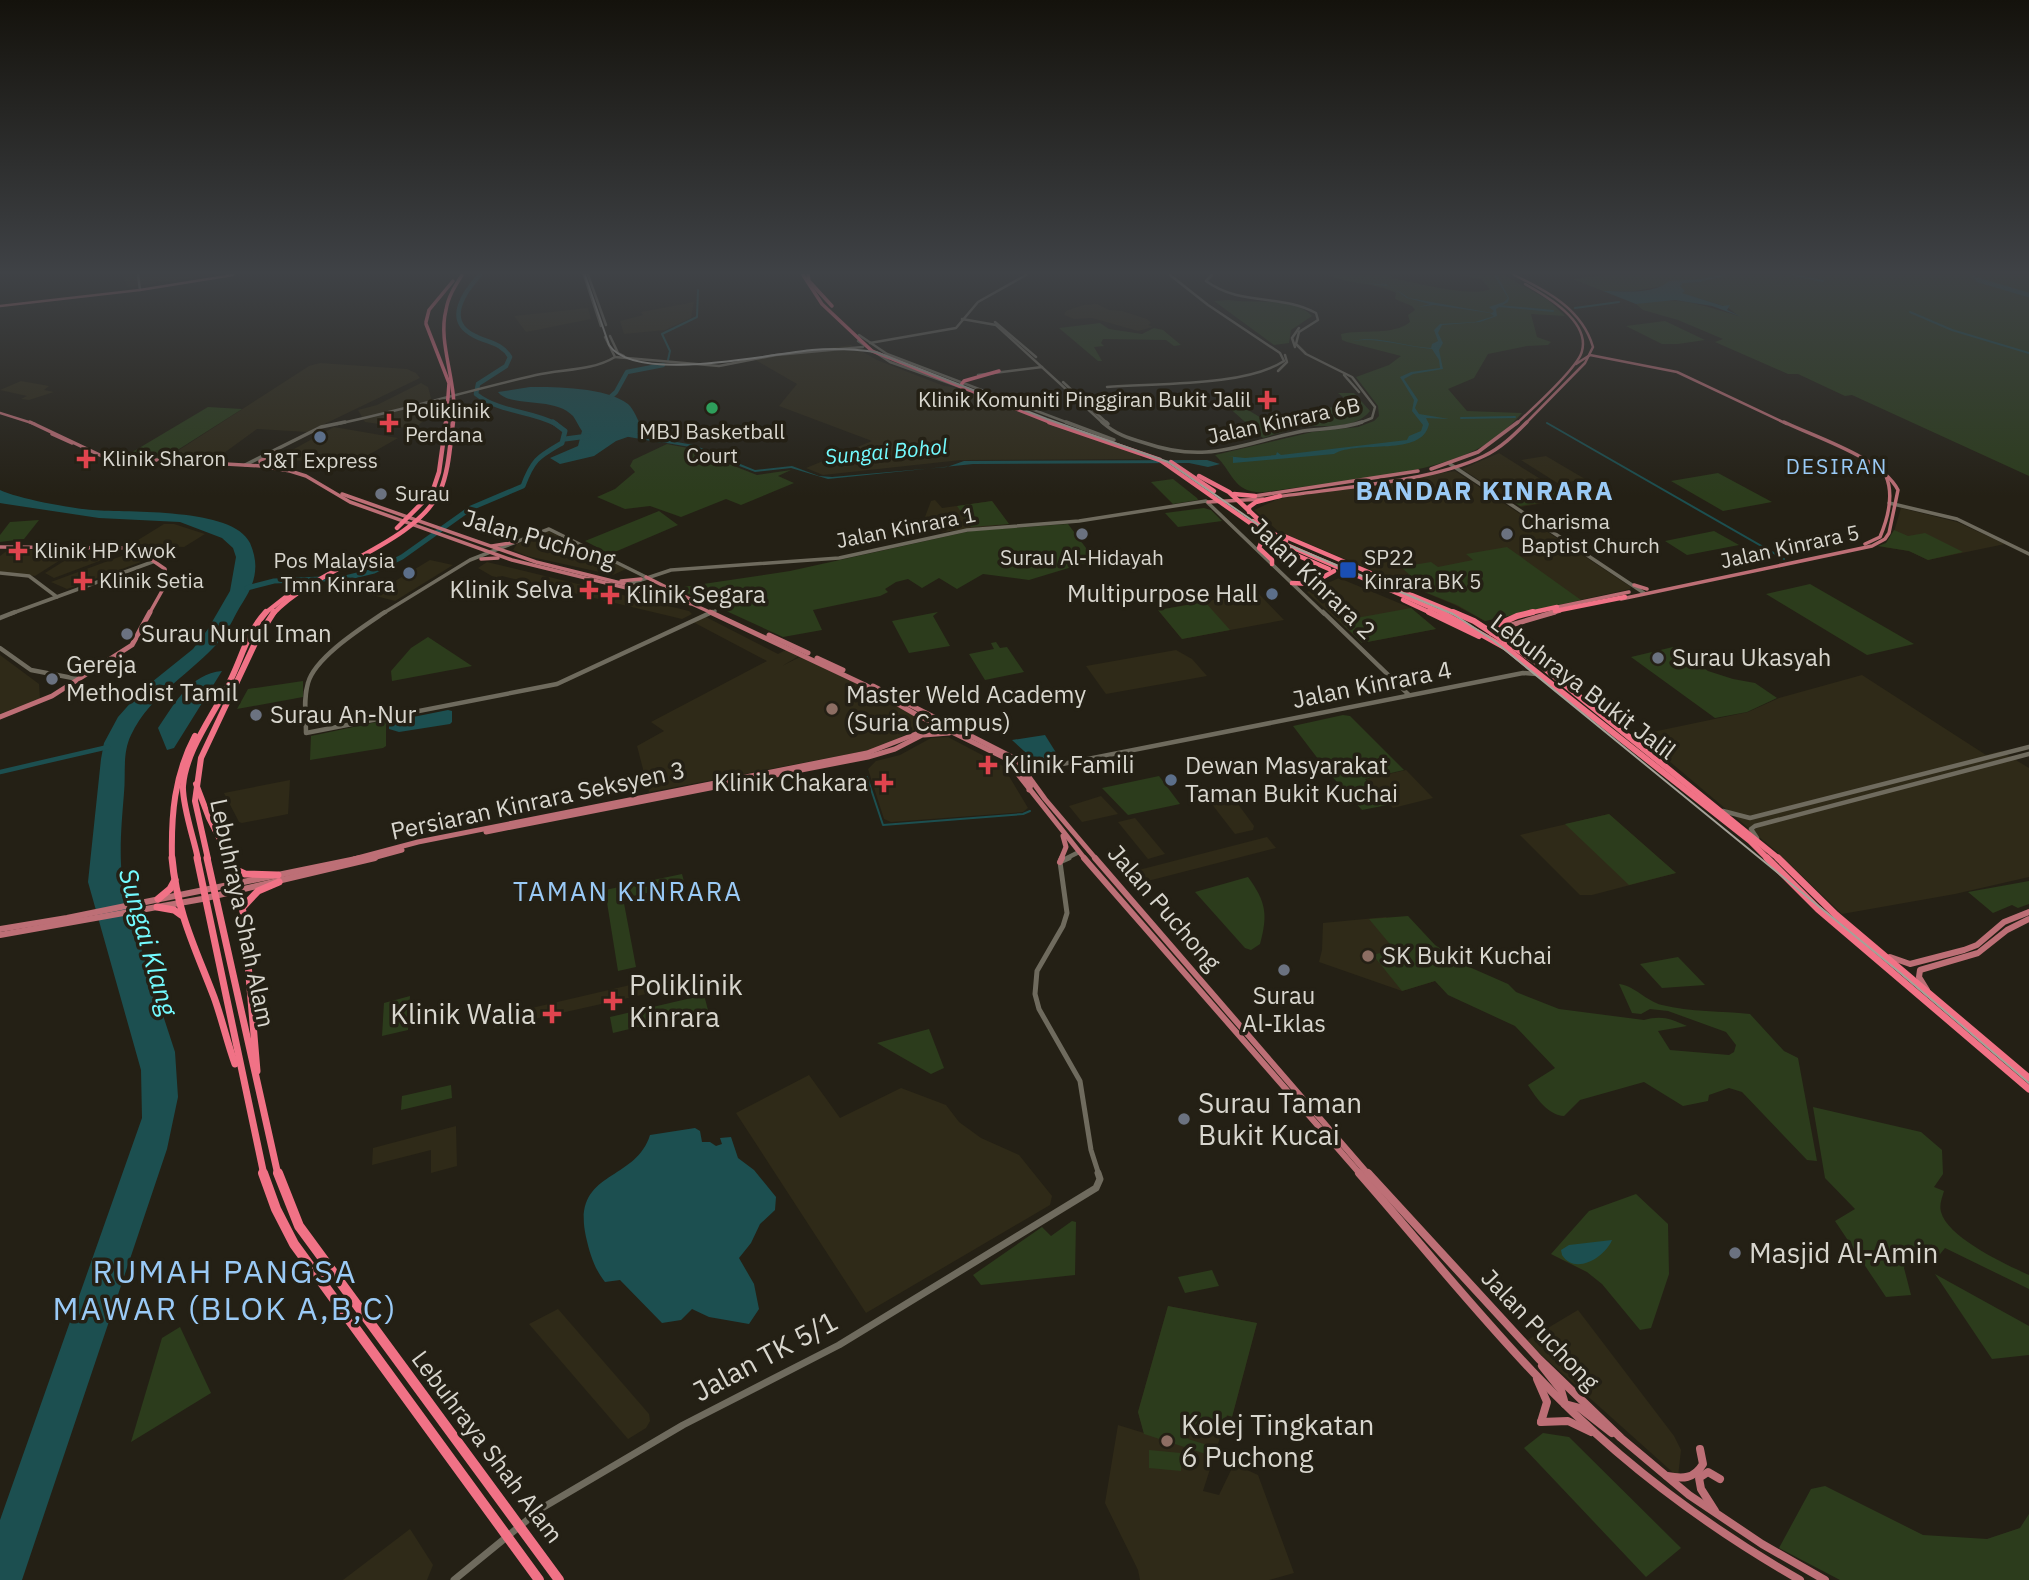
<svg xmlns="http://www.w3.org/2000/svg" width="2029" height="1580" viewBox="0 0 2029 1580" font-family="'IBM Plex Sans',sans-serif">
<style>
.built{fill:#2f2a18}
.green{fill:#2c3c1c}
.water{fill:#1c4f50}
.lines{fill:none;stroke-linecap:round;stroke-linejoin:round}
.stream{stroke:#1c4f50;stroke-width:2}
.canal{stroke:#1c4f50;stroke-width:4.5}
.river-far1{stroke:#1c4f50;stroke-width:4.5}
.river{stroke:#1c4f50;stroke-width:5}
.minor-far4{stroke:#6f6b5e;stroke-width:2.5}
.minor-far3{stroke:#6f6b5e;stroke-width:3.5}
.minor-far2{stroke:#6f6b5e;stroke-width:4.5}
.minor-far1{stroke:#6f6b5e;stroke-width:5}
.minor{stroke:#6f6b5e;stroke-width:7}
.major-far4{stroke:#bd6f76;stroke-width:2.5}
.major-far3{stroke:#bd6f76;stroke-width:3.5}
.major-far2{stroke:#bd6f76;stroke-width:5}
.major-far1{stroke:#bd6f76;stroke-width:6}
.major{stroke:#bd6f76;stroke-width:8}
.highway-far4{stroke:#f17286;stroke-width:3.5}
.highway-far3{stroke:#f17286;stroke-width:4.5}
.highway-far2{stroke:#f17286;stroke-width:6}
.highway-far1{stroke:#f17286;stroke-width:7}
.highway{stroke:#f17286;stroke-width:10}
.tram{stroke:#a4a299;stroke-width:2}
.health-dot{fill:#e0444e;stroke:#242015;stroke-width:2.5}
.leisure-dot{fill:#2e9e5b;stroke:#242015;stroke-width:2.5}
.service-dot{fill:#5c6f8a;stroke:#242015;stroke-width:2.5}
.worship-dot{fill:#6b7280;stroke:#242015;stroke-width:2.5}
.transit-dot{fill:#1a4fb4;stroke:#242015;stroke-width:2.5}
.education-dot{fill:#8d6e63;stroke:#242015;stroke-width:2.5}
.labels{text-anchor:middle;stroke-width:7;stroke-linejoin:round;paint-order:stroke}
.far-poi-label{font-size:21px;fill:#d8d6ce;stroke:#242015;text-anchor:start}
.far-street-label{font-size:21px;fill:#d8d6ce;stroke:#242015}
.far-water-label{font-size:21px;font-style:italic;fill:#73fbff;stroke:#242015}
.far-neighbourhood-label{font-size:21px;letter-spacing:2px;fill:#9acaf6;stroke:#242015}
.street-label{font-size:24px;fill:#d8d6ce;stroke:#242015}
.poi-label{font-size:24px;fill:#d8d6ce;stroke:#242015;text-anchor:start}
.far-district-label{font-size:26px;font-weight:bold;letter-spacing:2px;fill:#9acaf6;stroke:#242015}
.neighbourhood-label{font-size:26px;letter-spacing:2px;fill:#9acaf6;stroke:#242015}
.water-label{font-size:26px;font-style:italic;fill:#73fbff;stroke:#242015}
.near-poi-label{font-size:28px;fill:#d8d6ce;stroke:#242015;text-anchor:start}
.near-street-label{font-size:28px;fill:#d8d6ce;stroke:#242015}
.near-neighbourhood-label{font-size:32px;letter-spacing:2px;fill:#9acaf6;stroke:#242015}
</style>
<rect width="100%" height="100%" fill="#242015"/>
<g class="built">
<polygon points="123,275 213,275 127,287"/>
<polygon points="694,302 691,318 665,330 624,334 620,321 643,315 641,312"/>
<polygon points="1097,304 1109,310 1122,311 1147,319 1151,323 1148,325 1153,327 1138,331 1092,318 1074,319 1064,315 1066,311 1083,305"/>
<polygon points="588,308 591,319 526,332 514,316"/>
<polygon points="851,345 877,360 944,386 953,387 1138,454 1142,459 961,460 823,475 806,468 872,441 779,406 797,384 752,358"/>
<polygon points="320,363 407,369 416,373 420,378 308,432 257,429 213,461 165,459 309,366"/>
<polygon points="21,381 49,386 44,390 54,392 29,400 21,399 27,396 0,390"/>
<polygon points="421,383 428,387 431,398 429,416 414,429 365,422 358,410 377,405"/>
<polygon points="334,427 398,438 356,462 274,460"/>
<polygon points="1499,453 1571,498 1521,507 1462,469"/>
<polygon points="1546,456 1585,479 1559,484 1521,460"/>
<polygon points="1455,471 1631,587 1630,589 1485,621 1455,605 1278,531 1254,510 1278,499"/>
<polygon points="935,500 942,508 992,501 1009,524 942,532 922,525 931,501"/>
<polygon points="1901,508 1957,522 2005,544 1928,560 1909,551 1878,546 1886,544 1893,535"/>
<polygon points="164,524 174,524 205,534 184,547 130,545"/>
<polygon points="549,531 626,569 613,575 527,556 513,550 517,544"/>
<polygon points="8,550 41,550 73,552 35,576 0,572 0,556"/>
<polygon points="77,553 118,554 54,578 45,573"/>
<polygon points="127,554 141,562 67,589 51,582"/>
<polygon points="430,560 453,565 395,601 372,595"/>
<polygon points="487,562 689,611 692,614 682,619 502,576 497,579 478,568"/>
<polygon points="1339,578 1411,608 1436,629 1362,643 1307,592"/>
<polygon points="1257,592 1284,620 1182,639 1158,610"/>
<polygon points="704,616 778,654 786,650 799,656 782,666 802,656 861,686 916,717 914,730 876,749 649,792 637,746 664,731 651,722 767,661 693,622"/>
<polygon points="1176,650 1192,659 1207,676 1106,694 1086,666"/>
<polygon points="0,655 39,684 40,699 0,714"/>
<polygon points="1862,675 1986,755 2001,751 2029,768 2029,877 1955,894 1842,914 1777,852 1638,735 1748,712 1779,698"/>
<polygon points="948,737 1003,766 1028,808 1023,812 891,822 884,819 868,769 876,761 900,755 931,738"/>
<polygon points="1406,770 1433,798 1393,808 1366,779"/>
<polygon points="290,780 288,814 242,823 239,822 224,793"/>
<polygon points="1101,796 1118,814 1082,822 1069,806"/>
<polygon points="1230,798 1235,800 1254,826 1253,830 1235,834 1211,803"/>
<polygon points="1609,814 1676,873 1592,895 1580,895 1520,835"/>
<polygon points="1135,818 1165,854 1148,859 1118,822"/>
<polygon points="1267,837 1276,848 1136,884 1127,873"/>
<polygon points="1386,917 1435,981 1402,991 1319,962 1322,950 1323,923"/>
<polygon points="643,982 646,994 494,1028 493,1017"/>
<polygon points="809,1075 840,1118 901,1088 946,1105 959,1122 981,1138 1019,1155 1052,1196 1050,1205 866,1313 736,1113"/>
<polygon points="456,1126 457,1166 431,1173 431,1150 372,1165 373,1148"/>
<polygon points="1168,1306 1257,1323 1232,1417 1227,1416 1203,1491 1219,1495 1234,1464 1258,1475 1294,1573 1269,1580 1140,1580 1138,1570 1105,1503 1118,1425 1144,1433 1138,1412"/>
<polygon points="558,1309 649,1414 650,1421 646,1428 628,1439 529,1324"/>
<polygon points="1578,1310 1674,1436 1681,1450 1678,1477 1526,1341"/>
<polygon points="410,1529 433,1565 427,1580 343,1580"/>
</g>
<g class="green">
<path d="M1329,275H1390L1392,278C1412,282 1474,298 1490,289L1481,279L1458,275H1504L1548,300L1565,316L1531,314L1537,337L1551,342L1548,345L1527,346L1488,354L1474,378L1448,389L1467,411L1522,413C1511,425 1499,437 1485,445C1430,477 1330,482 1265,492C1233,494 1234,473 1215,455L1312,432L1358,427L1374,421L1379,416L1378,406L1356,377L1389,365L1401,356L1347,342L1342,340L1341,334C1362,329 1393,336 1410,322L1408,315L1415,310L1412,306L1395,299L1396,293C1374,282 1350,285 1329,275Z"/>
<path d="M1603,275H2029V476L1852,395L1845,396L1798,374H1788L1715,342L1723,339L1678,320L1643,310L1636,304C1680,295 1699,305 1739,316L1727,307L1681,293L1685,291L1679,286L1683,283L1701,282L1698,280L1635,291H1603L1573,279Z"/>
<path d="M1228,300C1252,304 1294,296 1312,316L1291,330L1289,343L1274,345L1214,301Z"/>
<polygon points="1665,321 1705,340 1678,344 1662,344 1626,326"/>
<polygon points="1100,323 1109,329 1142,334 1154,328 1163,330 1181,345 1174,346 1166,340 1103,339 1101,343 1104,346 1094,347 1102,361 1098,361 1059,328"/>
<path d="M1338,393H1354L1370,411C1354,431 1323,424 1301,427C1288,430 1276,434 1263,438L1225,404H1238L1263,419L1320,408L1354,406Z"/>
<polygon points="208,407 242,409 165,458 124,457"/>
<polygon points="667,444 688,448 757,475 791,470 778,476 794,483 741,505 726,499 681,517 650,506 625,509 597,497 615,489 635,472 630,466 633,460"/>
<polygon points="1718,473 1772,502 1723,511 1671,481"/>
<polygon points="1173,479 1197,498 1198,500 1173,504 1151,482"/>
<polygon points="1538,488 1545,493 1559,490 1566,495 1553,497 1557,500 1520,506 1502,494"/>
<polygon points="992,501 1009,524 971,527 957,506"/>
<polygon points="1204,508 1211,510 1222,521 1178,527 1165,513"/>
<polygon points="659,511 678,525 610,554 585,541"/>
<polygon points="39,520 24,539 0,542 0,535 10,522"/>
<polygon points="1068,524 1095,560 1029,580 983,574 957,589 939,578 922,588 908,579 896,582 885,589 888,592 880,596 813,610 822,630 783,637 676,588 790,571 971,531"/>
<polygon points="1894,530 1908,536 1925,533 1963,552 1928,560 1909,551 1878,546 1886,543"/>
<polygon points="1714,531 1739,545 1687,555 1665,541"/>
<polygon points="1507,547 1581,600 1485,621 1457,605 1395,580 1412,577 1401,567 1431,562 1438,567 1473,560 1466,554"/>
<polygon points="1810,584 1914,644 1867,655 1766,594"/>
<polygon points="1205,602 1230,630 1182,639 1158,610"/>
<polygon points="1411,608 1436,629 1362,643 1340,621"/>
<polygon points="938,612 933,616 950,646 909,653 892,621"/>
<polygon points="428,637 472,666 392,681 391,671 411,648"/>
<polygon points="996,642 1000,648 1007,647 1024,672 985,680 969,654 994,649 991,643"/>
<polygon points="1673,647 1708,671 1733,679 1755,683 1777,698 1747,712 1715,718 1631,657"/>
<polygon points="303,681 303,697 237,709 248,689"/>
<polygon points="1343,715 1350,716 1404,770 1365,779 1387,805 1362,810 1328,772 1293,726"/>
<polygon points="386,720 386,746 383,748 310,760 311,736"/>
<polygon points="1159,776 1180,804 1128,815 1102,788"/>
<polygon points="1609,814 1676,873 1629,885 1565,824"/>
<polygon points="682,874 686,889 667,893 666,889 623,898 636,967 618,971 605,890"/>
<path d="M1248,877C1266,902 1268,914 1260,944L1251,950L1245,948L1195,892Z"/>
<polygon points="2029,881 2029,904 2018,908 2012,905 1993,913 1968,892"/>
<path d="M1408,916L1435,945L1467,966L1508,984L1516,992L1559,1009L1644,1020C1662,1015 1671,1019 1687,1026L1658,1031L1670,1050L1729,1055L1734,1052L1736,1045L1726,1032L1668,1011L1650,1009L1641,1014L1632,1013L1619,984C1635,986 1646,1001 1662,1005C1690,1012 1722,1011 1750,1014L1784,1051L1798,1058L1817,1161L1807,1160L1742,1092L1729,1088L1709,1095L1708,1101L1683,1106L1644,1082L1580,1100L1564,1116C1548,1115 1536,1098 1528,1085L1555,1068L1515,1026L1448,995L1435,981L1402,991L1373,955L1394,949L1369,919Z"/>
<polygon points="1678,957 1705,985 1662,988 1640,964"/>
<polygon points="704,995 708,1010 613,1033 610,1017"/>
<polygon points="410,996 408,1030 382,1036 384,1003"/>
<polygon points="929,1029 944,1068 931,1074 877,1043"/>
<polygon points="451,1085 452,1098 401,1110 402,1096"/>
<path d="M1813,1107L1921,1132L1942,1150L1943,1174L1934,1187L1944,1191C1942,1198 1939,1205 1941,1212C1948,1238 2005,1264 2029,1275V1289L1945,1248L1936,1259L1928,1254L1907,1255L1904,1268L1911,1295L1886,1297L1835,1221L1855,1209L1825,1178Z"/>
<polygon points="1636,1194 1668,1224 1669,1274 1651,1328 1640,1330 1602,1284 1587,1272 1551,1254 1589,1211"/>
<polygon points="1072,1221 1076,1222 1075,1275 981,1285 973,1275 1042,1227 1051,1236"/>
<polygon points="1212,1270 1219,1286 1185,1293 1178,1277"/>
<polygon points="1935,1274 2029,1326 2029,1355 1992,1359"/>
<polygon points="1168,1306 1257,1323 1232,1417 1227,1415 1222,1432 1186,1421 1188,1439 1217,1448 1212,1456 1144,1434 1138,1412"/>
<polygon points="180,1327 211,1393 131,1442 162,1338"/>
<polygon points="1543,1433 1569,1437 1681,1548 1646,1577 1524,1448"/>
<polygon points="1149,1450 1181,1453 1181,1471 1149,1468"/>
<polygon points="1825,1486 1923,1535 1987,1539 2020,1528 2029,1514 2029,1580 1840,1580 1779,1548 1811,1489"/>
</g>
<g class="water">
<path d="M1356,275C1376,280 1392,286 1409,298L1492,313L1494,311L1489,307L1504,302L1508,298L1494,275H1497L1509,298L1508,302L1496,309L1497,316L1480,322L1442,325L1438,333L1443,343L1439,350L1443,369L1413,374L1404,379L1418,400L1415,408L1419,414L1449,419L1426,418L1429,424C1422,458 1359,439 1334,454L1233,463V457L1226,456L1245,458L1276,455L1277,452L1281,455L1407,440L1409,436L1421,431L1423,425L1412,411L1414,400L1400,377L1411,372L1440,368L1439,360L1432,349C1404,347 1380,337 1352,341C1380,335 1403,347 1431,348L1432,344L1438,341L1434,330L1440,324L1475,322L1494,316L1490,313L1434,305L1418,307L1430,304L1407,298L1392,287L1365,283L1388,285Z"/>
<path d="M1704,279L1701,282L1683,283L1680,286L1685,291L1682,293L1723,306L1730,305L1727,310L1742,317L1712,306L1675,300L1636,304L1603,291C1623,291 1654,295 1669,281Z"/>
<path d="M530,387C556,387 606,387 628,404C634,409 638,421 642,428L639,433L616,441L594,456L560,464L550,458L578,446L582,431C579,427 576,420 573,416C554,396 510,408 498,392Z"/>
<polygon points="655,436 665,440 694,445 755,470 792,466 819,476 832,477 947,467 964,461 1207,460 1220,464 1208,467 1189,463 973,464 828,479 791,468 755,472 690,447 649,440"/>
<path d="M0,490C15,498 74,509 93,510C128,513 233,507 250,543C260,566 255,583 243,602C235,614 230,628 221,639C192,674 151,693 131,735C122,754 126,773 124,793C121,831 118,860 125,899L175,1052L178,1097L167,1149L22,1580H0V1520L142,1118L141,1070L88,882L101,759L104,743L118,717L142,690L193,649L208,629L230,591L236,557L233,548L222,538L180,522L99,518L6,504L0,503Z"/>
<path d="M222,671L174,748L167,750L158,728C175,703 190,674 222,671Z"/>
<polygon points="448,710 452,711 452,722 450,724 399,732 389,729 389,723 393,721"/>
<polygon points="1045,735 1060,759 1053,759 1049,762 1035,761 1012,740"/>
<path d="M695,1128L700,1131L702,1142H710L716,1146L722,1144L720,1138L731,1137L738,1158L754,1170L776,1197L775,1210L760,1224L751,1243L739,1258L754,1284L759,1309L749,1324L709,1317L692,1309L681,1320L662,1323L620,1280L605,1282C594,1268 590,1254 586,1237C571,1170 635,1183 650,1135Z"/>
<path d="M1612,1240C1605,1257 1575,1276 1562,1255L1561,1250L1569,1245Z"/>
</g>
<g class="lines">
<g class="stream">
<polyline points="1793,275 1823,281"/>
<polyline points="1971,275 1978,280"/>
<polyline points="1702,280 1725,275"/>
<polyline points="1499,306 1553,311"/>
<polyline points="1575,308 1619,302"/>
<polyline points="1910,312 1952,330 2029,353"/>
<polyline points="668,360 670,351 662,334 697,317 698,290"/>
<polyline points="1461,418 1515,417"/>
<polyline points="1547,423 1784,559"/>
<polyline points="867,777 883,825 1023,814 1030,811"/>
</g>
<polyline class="canal" points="0,772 108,747"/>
<g class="river-far1">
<path d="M480,275C465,291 444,320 473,335C487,343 501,342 510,357L506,366L478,384L476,394C500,413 530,410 556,424"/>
<polyline points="1978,280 2029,295"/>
<polyline points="606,401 616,392 627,372 663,365"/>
</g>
<g class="river">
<polyline points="627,434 660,440"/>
<polyline points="565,439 588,436"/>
<path d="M247,588L274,581L345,578L374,571L402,557L471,508L523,486C533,459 538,457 562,443L565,431L553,422"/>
</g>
<g class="minor-far4">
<polyline points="138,275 140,290"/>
<polyline points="584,275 601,326"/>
<polyline points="588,275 606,325"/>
<path d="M1212,275L1206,281C1242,307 1279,293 1316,313L1318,320L1299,332L1296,344L1306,354L1352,377L1375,407L1372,418L1357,424"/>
<polyline points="962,319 996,325 1104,424"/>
<polyline points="995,322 1036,357"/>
<polyline points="859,335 887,354 1071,424"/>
<polyline points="610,336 618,353 624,356"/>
<polyline points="605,337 615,357 719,366 776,355 863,347"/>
<polyline points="858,341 890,362 963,388"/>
<polyline points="870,343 956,328 978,302 1026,275"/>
<polyline points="1295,347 1292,338 1299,328"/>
<polyline points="1278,371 1287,362 1285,355"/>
<polyline points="978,375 1042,367"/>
<polyline points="1344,375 1359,392"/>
<polyline points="1063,382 1108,424"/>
<path d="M1107,387C1155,383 1244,387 1284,361L1280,353L1208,305L1170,275"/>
<path d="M337,424C404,410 470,390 536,375C563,369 592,371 615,357"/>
</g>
<g class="minor-far3">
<polyline points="1066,422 1114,440"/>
<path d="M1102,422C1115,434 1128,438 1145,443C1209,465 1241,443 1303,431C1324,428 1342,429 1362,422"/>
<polyline points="1106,422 1108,424"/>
<polyline points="1450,464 1644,593"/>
<polyline points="245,465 321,427 345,422"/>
<polyline points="1889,503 1957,519 2029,554"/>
<polyline points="0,573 29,576 57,597"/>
<polyline points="629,584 671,570 839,558 967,530 1079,521 1206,501 1324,614"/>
<polyline points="10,614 155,561"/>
<polyline points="382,614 470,560 549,529 646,577"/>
<polyline points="708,614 715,611"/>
</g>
<g class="minor-far2">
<path d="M385,612C363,627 315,657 308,683C303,699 306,717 306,733L557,684L712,612"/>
<polyline points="1323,612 1409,695"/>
<polyline points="0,618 15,612"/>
<polyline points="0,648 31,670 78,679"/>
<polyline points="1027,771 1523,673 1537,674"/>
<polyline points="1723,811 1750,818 2029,747"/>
<polyline points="1757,838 1751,829 1755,826 2029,754"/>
<polyline points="1065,859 1079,852"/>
</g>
<polyline class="minor-far1" points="1069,858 1060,862 1067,913 1063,926 1037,971 1035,994 1039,1009 1080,1081 1091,1150 1099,1175"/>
<polyline class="minor" points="454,1580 542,1508 683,1425 839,1345 1096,1188 1100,1179 1098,1173"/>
<g class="major-far4">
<path d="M1514,275C1547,291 1582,309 1593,347L1585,363L1525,424"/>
<polyline points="0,306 140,290 233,275"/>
<polyline points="1576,364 1590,355 1677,372 1787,424"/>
<polyline points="0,413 35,424"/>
<path d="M1516,424C1530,411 1579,367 1582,351C1590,321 1546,296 1525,284"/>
</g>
<g class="major-far3">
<polyline points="30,422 104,457 261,466 290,471 306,476 350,502 512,560 692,604 714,614"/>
<polyline points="52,434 72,443"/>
<polyline points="261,466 260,461 276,452"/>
<polyline points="1431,469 1478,452 1518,422"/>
<polyline points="342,494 536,562 677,597"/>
<polyline points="1255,496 1418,471"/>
<path d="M1276,497C1336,488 1431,482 1484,456C1501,448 1514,435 1527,422"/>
<polyline points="1208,502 1263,499"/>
<path d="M1865,544L1880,537C1888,518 1894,495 1886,476"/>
<polyline points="492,546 516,542"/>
<polyline points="0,547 129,548 136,549 165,569 167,582 149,614"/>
<polyline points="481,559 498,558"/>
<polyline points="646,577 692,600"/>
<polyline points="621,581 641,579"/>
<polyline points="1634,585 1647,589"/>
<path d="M1621,599L1872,546L1885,539L1889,533L1898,490C1880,457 1817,438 1784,422"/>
<polyline points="1553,608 1629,592"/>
<polyline points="1549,614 1560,611"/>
</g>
<g class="major-far2">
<polyline points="710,612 865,685 917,715 1005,758 1085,859"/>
<polyline points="769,635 808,653"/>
<polyline points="1501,637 1497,632 1501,628 1555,612"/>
<polyline points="817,658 843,670"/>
<polyline points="873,686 1016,759 1045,799 1096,859"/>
<polyline points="0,717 52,696 132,645 150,612"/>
<polyline points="924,735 949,733"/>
<polyline points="1019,761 1030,766 1046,767"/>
<polyline points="1027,771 1025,776 1031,785 1029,790"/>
<polyline points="486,832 868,757 895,749 926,733"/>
<polyline points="354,859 418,842 867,753 939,725"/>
<polyline points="369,859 402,850"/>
<polyline points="1061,859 1066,847 1063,836"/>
</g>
<g class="major-far1">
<polyline points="1084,858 1361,1175"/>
<polyline points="1095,858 1369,1175"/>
<polyline points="1060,862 1062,858"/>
<polyline points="0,929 67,918 361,858"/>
<polyline points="0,935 202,899 375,858"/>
<polyline points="1890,957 1910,964 1964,950 1977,945 2004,922 2029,912"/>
<polyline points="1927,990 1919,977 1920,970 1978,953 2007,930 2029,919"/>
</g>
<g class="major">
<path d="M1359,1173C1417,1239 1473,1309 1533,1372C1611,1455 1702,1524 1800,1580"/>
<polyline points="1368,1173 1539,1359 1621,1438 1689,1495 1762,1544 1825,1580"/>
<polyline points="1542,1366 1561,1390 1565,1404"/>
<polyline points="1537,1379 1547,1402 1541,1422"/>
<polyline points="1565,1404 1580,1408 1612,1433"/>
<polyline points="1541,1422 1568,1421 1591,1432"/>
<path d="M1667,1476C1683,1479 1694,1479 1703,1464L1700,1449"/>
<polyline points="1715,1511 1701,1489 1699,1478 1708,1472 1720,1479"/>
</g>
<g class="highway-far4">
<polyline points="803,275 822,304 872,351 1054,424"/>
<polyline points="808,275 809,281 832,306"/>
<polyline points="426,322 429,310 453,281"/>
<polyline points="426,324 449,383 446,424"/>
<polyline points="963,390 961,385 964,381 999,371"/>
<path d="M453,424C459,384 437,345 446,310C448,297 455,286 462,275"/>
</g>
<g class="highway-far3">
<polyline points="1049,422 1160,460 1273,539 1445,614"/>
<polyline points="1171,462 1214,491"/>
<polyline points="1199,476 1229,492 1260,521"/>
<polyline points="1234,494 1255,496"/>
<polyline points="1249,512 1249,507 1256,502 1280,496"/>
<polyline points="1253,521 1286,541"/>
<polyline points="397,528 432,493 439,472 446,422"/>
<polyline points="1284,536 1380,577"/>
<polyline points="1272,564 1272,560 1259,548 1261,543 1271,544 1329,569"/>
<polyline points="1373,579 1458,614"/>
<polyline points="1292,583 1311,584 1334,571"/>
<polyline points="1403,600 1433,614"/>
<polyline points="1555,611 1625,597"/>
<polyline points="264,614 306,581"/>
<path d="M273,614C316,567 414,546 440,491C449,471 450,444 453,422"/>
<polyline points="1525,614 1557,607"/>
</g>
<g class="highway-far2">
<polyline points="1429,612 1479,636"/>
<polyline points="1441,612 1506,648 1750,841 1768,859"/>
<polyline points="1453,612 1474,621 1538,663 1779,859"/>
<polyline points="1492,633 1493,627 1517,616 1533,612"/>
<polyline points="196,784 209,818 230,859"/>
<path d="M172,859C171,815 174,776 195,736"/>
<path d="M198,859C194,839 182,805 183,786C186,749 214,715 229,683C242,658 246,634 266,612"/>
<polyline points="208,859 195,801 201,758 258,637 274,612"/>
</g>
<g class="highway-far1">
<path d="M172,858C177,913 195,947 214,997C222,1019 227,1042 235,1064"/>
<polyline points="197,858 264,1175"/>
<polyline points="207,858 278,1175"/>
<polyline points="230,858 244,916 257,1071"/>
<polyline points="1767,858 1818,909 2029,1089"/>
<polyline points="1778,858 1836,915 2029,1078"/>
<polyline points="234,869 245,874 278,875"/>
<polyline points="158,899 170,889 175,880"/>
<polyline points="157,907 174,910 181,915"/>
<polyline points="242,908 258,891 279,882"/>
</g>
<g class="highway">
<polyline points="263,1173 276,1209 294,1244 539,1580"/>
<polyline points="278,1173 299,1226 559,1580"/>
</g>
<path class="tram" d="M585,275L609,345C635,384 770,354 812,350C834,348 854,349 876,352L1047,419L1168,462L1286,544L1453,614L1493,640L1898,971L2029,1083"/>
</g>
<linearGradient id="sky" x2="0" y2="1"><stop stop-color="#14120c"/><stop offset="0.55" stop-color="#3f4246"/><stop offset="1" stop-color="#3f4246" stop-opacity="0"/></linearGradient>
<rect width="2029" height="496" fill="url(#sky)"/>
<g class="health-dot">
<path d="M1263.5 389.5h7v7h7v7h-7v7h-7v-7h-7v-7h7z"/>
<path d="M385.5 412.5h7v7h7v7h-7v7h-7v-7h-7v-7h7z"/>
<path d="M82.5 448.5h7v7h7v7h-7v7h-7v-7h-7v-7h7z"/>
<path d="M14.5 540.5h7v7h7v7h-7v7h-7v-7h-7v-7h7z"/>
<path d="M79.5 570.5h7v7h7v7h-7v7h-7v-7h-7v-7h7z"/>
<path d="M585.5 579.5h7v7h7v7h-7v7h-7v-7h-7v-7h7z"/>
<path d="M606.5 584.5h7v7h7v7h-7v7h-7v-7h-7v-7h7z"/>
<path d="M984.5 754.5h7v7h7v7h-7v7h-7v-7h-7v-7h7z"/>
<path d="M880.5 772.5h7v7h7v7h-7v7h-7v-7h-7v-7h7z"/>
<path d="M609.5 990.5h7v7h7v7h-7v7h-7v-7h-7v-7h7z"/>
<path d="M548.5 1003.5h7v7h7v7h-7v7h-7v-7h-7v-7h7z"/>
</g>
<circle class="leisure-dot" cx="712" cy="408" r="7"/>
<g class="service-dot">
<circle cx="320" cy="437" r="7"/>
<circle cx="409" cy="573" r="7"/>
<circle cx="1272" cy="594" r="7"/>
<circle cx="1171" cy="780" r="7"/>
</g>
<g class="worship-dot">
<circle cx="381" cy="494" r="7"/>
<circle cx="1082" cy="534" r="7"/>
<circle cx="1507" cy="534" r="7"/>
<circle cx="127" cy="634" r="7"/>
<circle cx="1658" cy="658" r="7"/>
<circle cx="52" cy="679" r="7"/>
<circle cx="256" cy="715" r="7"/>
<circle cx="1284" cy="970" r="7"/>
<circle cx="1184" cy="1119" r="7"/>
<circle cx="1735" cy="1253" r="7"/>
</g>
<rect class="transit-dot" x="1339" y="561" width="18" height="18" rx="3.5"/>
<g class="education-dot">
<circle cx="832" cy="709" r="7"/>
<circle cx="1368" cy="956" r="7"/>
<circle cx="1167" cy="1441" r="7"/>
</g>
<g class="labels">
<g class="far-poi-label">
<text x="1251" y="407" text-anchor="end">Klinik Komuniti Pinggiran Bukit Jalil</text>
<text x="405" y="418">Poliklinik<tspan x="405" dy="24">Perdana</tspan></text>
<text x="712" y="439" text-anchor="middle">MBJ Basketball<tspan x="712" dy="24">Court</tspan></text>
<text x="102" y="466">Klinik Sharon</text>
<text x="320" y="468" text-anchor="middle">J&amp;T Express</text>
<text x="395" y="501">Surau</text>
<text x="1521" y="529">Charisma<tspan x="1521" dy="24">Baptist Church</tspan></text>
<text x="34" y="558">Klinik HP Kwok</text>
<text x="1082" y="565" text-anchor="middle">Surau Al-Hidayah</text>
<text x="1364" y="565">SP22<tspan x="1364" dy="24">Kinrara BK 5</tspan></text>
<text x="395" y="568" text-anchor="end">Pos Malaysia<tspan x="395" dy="24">Tmn Kinrara</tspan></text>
<text x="99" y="588">Klinik Setia</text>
</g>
<g class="far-street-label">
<text transform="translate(1284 421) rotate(-12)" y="7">Jalan Kinrara 6B</text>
<text transform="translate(906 528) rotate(-11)" y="7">Jalan Kinrara 1</text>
<text transform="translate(1790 547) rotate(-12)" y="7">Jalan Kinrara 5</text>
</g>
<g class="far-water-label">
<text transform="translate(886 452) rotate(-5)" y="7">Sungai Bohol</text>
</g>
<g class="far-neighbourhood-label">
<text x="1837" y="474">DESIRAN</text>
</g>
<g class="street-label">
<text transform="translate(539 539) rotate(16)" y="8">Jalan Puchong</text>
<text transform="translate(1313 579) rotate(44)" y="8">Jalan Kinrara 2</text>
<text transform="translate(1372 685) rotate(-11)" y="8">Jalan Kinrara 4</text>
<text transform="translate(1583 687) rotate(37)" y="8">Lebuhraya Bukit Jalil</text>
<text transform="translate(538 801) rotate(-12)" y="8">Persiaran Kinrara Seksyen 3</text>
<text transform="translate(1164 908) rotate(49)" y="8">Jalan Puchong</text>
<text transform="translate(242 913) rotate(78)" y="8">Lebuhraya Shah Alam</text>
<text transform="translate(1540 1330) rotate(46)" y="8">Jalan Puchong</text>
<text transform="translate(487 1447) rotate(53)" y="8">Lebuhraya Shah Alam</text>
</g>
<g class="poi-label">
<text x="573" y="598" text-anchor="end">Klinik Selva</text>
<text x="1258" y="602" text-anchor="end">Multipurpose Hall</text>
<text x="626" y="603">Klinik Segara</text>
<text x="141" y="642">Surau Nurul Iman</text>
<text x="1672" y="666">Surau Ukasyah</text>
<text x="66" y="673">Gereja<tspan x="66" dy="28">Methodist Tamil</tspan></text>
<text x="846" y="703">Master Weld Academy<tspan x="846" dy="28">(Suria Campus)</tspan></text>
<text x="270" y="723">Surau An-Nur</text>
<text x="1004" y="773">Klinik Famili</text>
<text x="1185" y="774">Dewan Masyarakat<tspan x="1185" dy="28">Taman Bukit Kuchai</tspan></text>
<text x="868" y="791" text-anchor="end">Klinik Chakara</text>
<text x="1382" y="964">SK Bukit Kuchai</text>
<text x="1284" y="1004" text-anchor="middle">Surau<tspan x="1284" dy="28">Al-Iklas</tspan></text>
</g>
<g class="far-district-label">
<text x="1485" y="500">BANDAR KINRARA</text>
</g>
<g class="neighbourhood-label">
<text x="628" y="901">TAMAN KINRARA</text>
</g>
<g class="water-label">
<text transform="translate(148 942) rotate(74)" y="9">Sungai Klang</text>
</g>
<g class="near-poi-label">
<text x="629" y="995">Poliklinik<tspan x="629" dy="32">Kinrara</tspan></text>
<text x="536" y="1024" text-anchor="end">Klinik Walia</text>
<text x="1198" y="1113">Surau Taman<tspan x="1198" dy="32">Bukit Kucai</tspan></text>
<text x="1749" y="1263">Masjid Al-Amin</text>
<text x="1181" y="1435">Kolej Tingkatan<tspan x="1181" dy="32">6 Puchong</tspan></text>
</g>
<g class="near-street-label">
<text transform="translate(765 1356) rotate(-28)" y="10">Jalan TK 5/1</text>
</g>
<g class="near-neighbourhood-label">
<text x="225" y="1283">RUMAH PANGSA<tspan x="225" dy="37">MAWAR (BLOK A,B,C)</tspan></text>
</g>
</g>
</svg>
